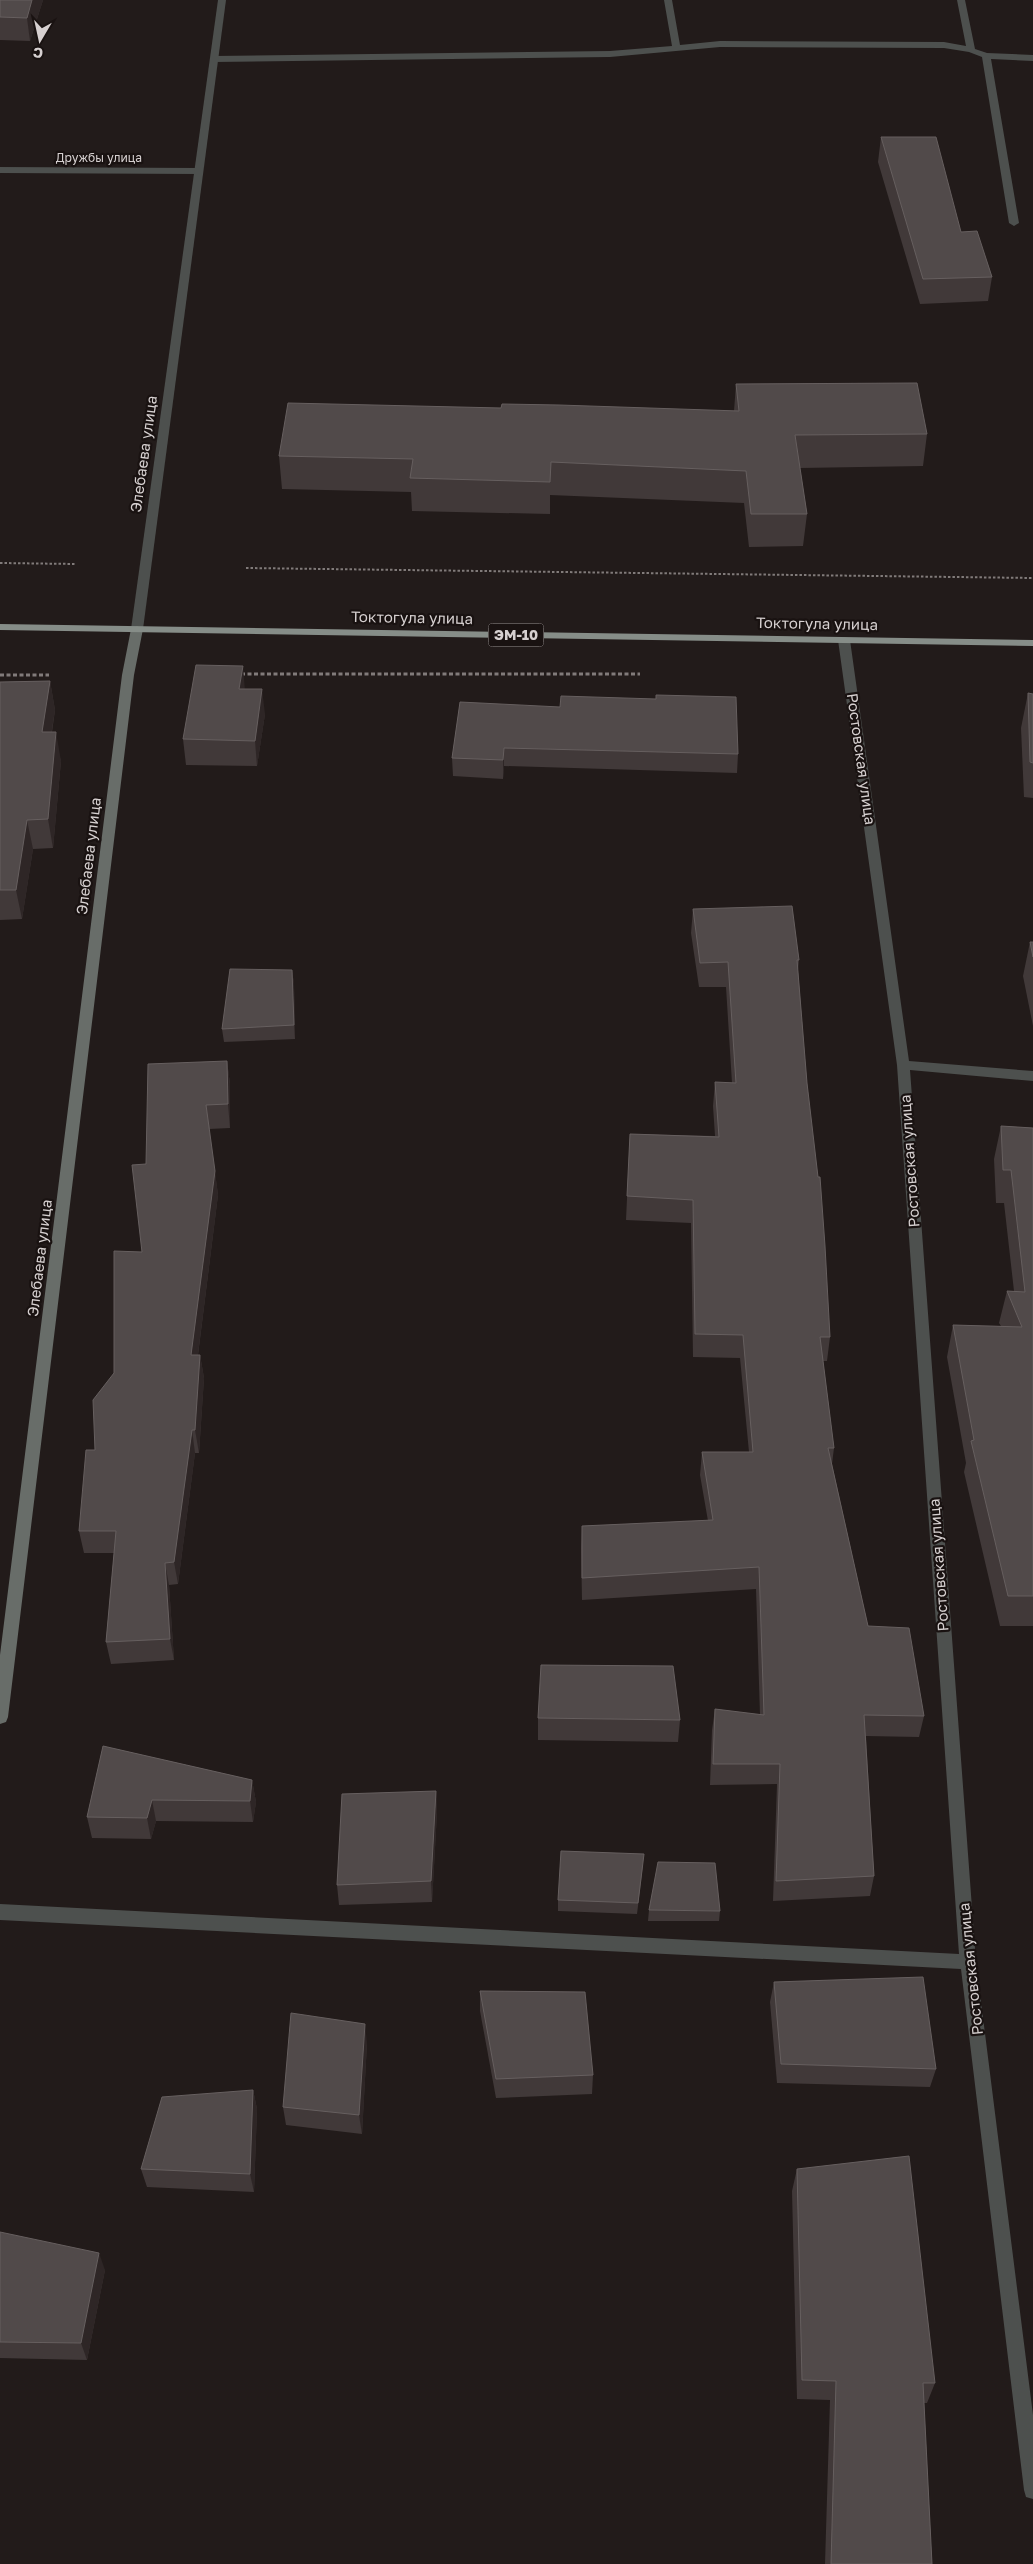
<svg xmlns="http://www.w3.org/2000/svg" width="1033" height="2564" viewBox="0 0 1033 2564" font-family="'Golos Text',sans-serif">
<style>
.lines{fill:none;stroke-linecap:round;stroke-linejoin:round}
.path-far1{stroke:#817b7a;stroke-width:2;stroke-dasharray:2.5 2;stroke-linecap:butt}
.path{stroke:#817b7a;stroke-width:3;stroke-dasharray:4 2.5;stroke-linecap:butt}
.minor{fill:#4d504e;fill-rule:evenodd}
.tertiary{fill:#4d504e;fill-rule:evenodd}
.secondary{fill:#686d69;fill-rule:evenodd}
.trunk{fill:#868d88;fill-rule:evenodd}
.wall{fill:#413939}
.shaded-wall{fill:#2e2626}
.building{fill:#514a4a;stroke:#665f5f}
.labels{text-anchor:middle;stroke-width:4.5;stroke-linejoin:round;paint-order:stroke}
.far-street-label{font-size:12px;fill:#d6d0d0;stroke:#191211}
.shield{fill:#191211;stroke:#9d9797;stroke-width:1}
.shield-label{font-size:14px;font-weight:bold;fill:#d6d0d0}
.street-label{font-size:15px;fill:#d6d0d0;stroke:#191211}
</style>
<rect width="100%" height="100%" fill="#221b1a"/>
<g class="lines">
<g class="path-far1">
<polyline points="0,563 75,564"/>
<polyline points="246,568 1033,578"/>
</g>
<g class="path">
<polyline points="241,674 640,674"/>
<polyline points="0,675 49,675"/>
</g>
<g class="minor">
<polygon points="664,0 672,0 680,45 720,41 944,42 966,46 957,0 965,0 975,49 987,53 1033,55 1033,61 991,59 1019,223 1014,226 1009,223 982,57 969,52 944,48 720,47 610,57 214,62 210,59 214,56 610,51 672,46"/>
<polygon points="0,167 198,168 203,171 198,174 0,173"/>
<polygon points="844,637 850,640 909,1061 1033,1071 1033,1081 910,1070 976,1962 1033,2415 1033,2499 1026,2497 1024,2490 961,1969 0,1920 0,1904 959,1954 897,1065 838,640"/>
</g>
<polygon class="tertiary" points="218,0 226,0 143,629 137,632 131,629"/>
<polygon class="secondary" points="137,626 143,629 134,675 8,1717 6,1722 0,1724 0,1655 122,675 131,629"/>
<polygon class="trunk" points="0,624 1033,640 1033,646 0,630"/>
</g>
<g class="wall">
<polygon points="0,0 43,0 30,41 0,40"/>
<polygon points="881,137 961,232 992,277 988,301 920,304 878,162"/>
<polygon points="736,384 927,434 923,466 800,468 807,514 803,546 749,547 744,503 550,495 550,514 412,511 411,492 282,489 279,456 734,411"/>
<polygon points="50,681 55,710 52,732 61,761 53,848 33,849 22,919 0,920 0,682"/>
<polygon points="245,689 265,714 257,766 186,765 183,739"/>
<polygon points="1028,693 1033,694 1033,798 1024,797 1021,728"/>
<polygon points="460,702 738,754 737,773 504,766 503,779 453,776 452,758"/>
<polygon points="693,909 799,960 798,970 807,1083 830,1337 827,1361 823,1361 834,1448 832,1464 868,1626 924,1716 919,1737 866,1736 874,1876 870,1896 773,1901 777,1784 710,1785 712,1730 715,1709 760,1715 756,1589 582,1600 581,1548 582,1526 708,1521 700,1475 702,1452 749,1452 740,1358 693,1357 691,1223 626,1220 630,1134 715,1136 713,1106 715,1082 732,1083 726,987 699,987 691,933"/>
<polygon points="1030,942 1033,942 1033,1026 1023,976"/>
<polygon points="292,970 294,984 295,1039 224,1042 222,1029"/>
<polygon points="227,1061 230,1084 230,1128 209,1129 218,1195 198,1355 200,1355 204,1378 199,1453 195,1453 178,1584 169,1585 174,1660 111,1664 106,1642 114,1553 84,1553 79,1531 95,1450 114,1373 142,1252 146,1164"/>
<polygon points="1001,1126 1033,1128 1033,1626 1000,1626 964,1472 966,1463 947,1357 953,1325 1001,1326 999,1323 1007,1291 1014,1291 1004,1203 996,1203 994,1159"/>
<polygon points="538,1718 680,1720 678,1742 538,1740"/>
<polygon points="103,1746 252,1780 256,1802 253,1822 156,1821 151,1839 92,1838 87,1817"/>
<polygon points="436,1791 437,1812 432,1902 339,1905 337,1885"/>
<polygon points="643,1865 637,1914 558,1911 558,1900"/>
<polygon points="649,1910 720,1911 719,1921 648,1921"/>
<polygon points="774,1982 936,2069 930,2087 777,2083 770,2002"/>
<polygon points="480,1991 593,2075 592,2094 496,2098 480,2011"/>
<polygon points="367,2043 362,2134 286,2125 283,2107"/>
<polygon points="253,2090 257,2109 254,2192 147,2187 141,2169"/>
<polygon points="797,2169 935,2383 927,2403 924,2403 932,2564 825,2564 830,2400 797,2399 792,2191"/>
<polygon points="0,2232 105,2270 87,2360 0,2358"/>
</g>
<g class="shaded-wall">
<polygon points="32,0 43,0 30,41 27,18"/>
<polygon points="243,666 245,691 239,689"/>
<polygon points="50,681 55,710 47,761 42,732"/>
<polygon points="262,689 265,714 257,766 255,741"/>
<polygon points="56,732 61,761 53,848 48,819"/>
<polygon points="504,748 504,766 503,779 503,760"/>
<polygon points="27,820 33,849 22,919 16,890"/>
<polygon points="292,970 294,984 295,1039 294,1025"/>
<polygon points="227,1061 230,1084 230,1128 228,1104"/>
<polygon points="215,1171 218,1195 195,1378 191,1355"/>
<polygon points="200,1355 204,1378 199,1453 195,1430"/>
<polygon points="192,1430 195,1453 178,1584 174,1562"/>
<polygon points="165,1563 169,1585 174,1660 170,1639"/>
<polygon points="252,1780 256,1802 253,1822 250,1801"/>
<polygon points="436,1791 437,1812 432,1902 431,1881"/>
<polygon points="152,1800 156,1821 151,1839 147,1818"/>
<polygon points="365,2024 367,2043 362,2134 359,2115"/>
<polygon points="253,2090 257,2109 254,2192 250,2174"/>
<polygon points="99,2253 105,2270 87,2360 81,2343"/>
</g>
<g class="building">
<polygon points="0,0 32,0 27,18 0,17"/>
<polygon points="881,137 936,137 961,232 977,231 992,277 923,279"/>
<polygon points="917,383 927,434 795,435 807,514 751,514 746,471 551,462 550,482 410,478 413,459 279,456 288,403 501,408 502,404 559,405 739,411 736,384"/>
<polygon points="196,665 243,666 239,689 262,689 255,741 183,739"/>
<polygon points="50,681 42,732 56,732 48,819 27,820 16,890 0,890 0,682"/>
<polygon points="1028,693 1033,694 1033,763 1030,762"/>
<polygon points="656,695 736,697 738,754 504,748 503,760 452,758 460,702 560,707 561,696 656,699"/>
<polygon points="792,906 799,960 797,960 807,1083 818,1177 820,1177 825,1246 830,1337 820,1337 834,1448 828,1448 868,1626 909,1628 924,1716 864,1715 874,1876 776,1881 780,1764 713,1764 715,1709 764,1715 759,1567 582,1578 582,1526 713,1520 702,1452 753,1452 743,1335 695,1334 693,1200 627,1196 630,1134 719,1137 715,1082 736,1083 728,962 700,963 693,909"/>
<polygon points="1030,942 1033,942 1033,957"/>
<polygon points="230,969 292,970 294,1025 222,1029"/>
<polygon points="227,1061 228,1104 206,1105 215,1171 191,1355 200,1355 195,1430 192,1430 174,1562 165,1563 170,1639 106,1642 116,1531 79,1531 86,1450 95,1450 93,1400 114,1373 114,1251 142,1252 132,1165 146,1164 148,1064"/>
<polygon points="1001,1126 1033,1128 1033,1596 1008,1596 971,1441 974,1440 953,1325 1022,1327 1007,1291 1025,1292 1011,1170 1003,1170"/>
<polygon points="541,1665 673,1666 680,1720 538,1718"/>
<polygon points="103,1746 252,1780 250,1801 152,1800 147,1818 87,1817"/>
<polygon points="436,1791 431,1881 337,1885 342,1794"/>
<polygon points="561,1851 644,1854 638,1903 558,1900"/>
<polygon points="658,1862 715,1863 720,1911 649,1910"/>
<polygon points="923,1977 936,2069 781,2064 774,1982"/>
<polygon points="480,1991 585,1992 593,2075 496,2079"/>
<polygon points="291,2013 365,2024 359,2115 283,2107"/>
<polygon points="253,2090 250,2174 141,2169 162,2097"/>
<polygon points="909,2156 935,2383 923,2383 932,2564 831,2564 836,2381 802,2380 797,2169"/>
<polygon points="0,2232 99,2253 81,2343 0,2342"/>
</g>
<g class="labels">
<g class="far-street-label">
<text x="99" y="162">Дружбы улица</text>
</g>
<rect class="shield" x="488.5" y="623.5" width="55" height="23" rx="4"/>
<g class="shield-label">
<text x="516" y="640">ЭМ-10</text>
</g>
<g class="street-label">
<text transform="translate(144 454) rotate(-82)" y="5">Элебаева улица</text>
<text transform="translate(412 618) rotate(1)" y="5">Токтогула улица</text>
<text transform="translate(817 624) rotate(1)" y="5">Токтогула улица</text>
<text transform="translate(861 759) rotate(82)" y="5">Ростовская улица</text>
<text transform="translate(89 856) rotate(-83)" y="5">Элебаева улица</text>
<text transform="translate(910 1161) rotate(-94)" y="5">Ростовская улица</text>
<text transform="translate(40 1258) rotate(-83)" y="5">Элебаева улица</text>
<text transform="translate(939 1565) rotate(-94)" y="5">Ростовская улица</text>
<text transform="translate(971 1969) rotate(-96)" y="5">Ростовская улица</text>
</g>
</g>
<g transform="translate(40 40) rotate(189)" stroke="#191211" stroke-width="4" paint-order="stroke">
<path d="M0-4L9 19L0 12L-9 19Z" fill="#d6d0d0"/>
<text y="-8" font-size="14" font-weight="bold" text-anchor="middle" fill="#d6d0d0">С</text>
</g>
</svg>
